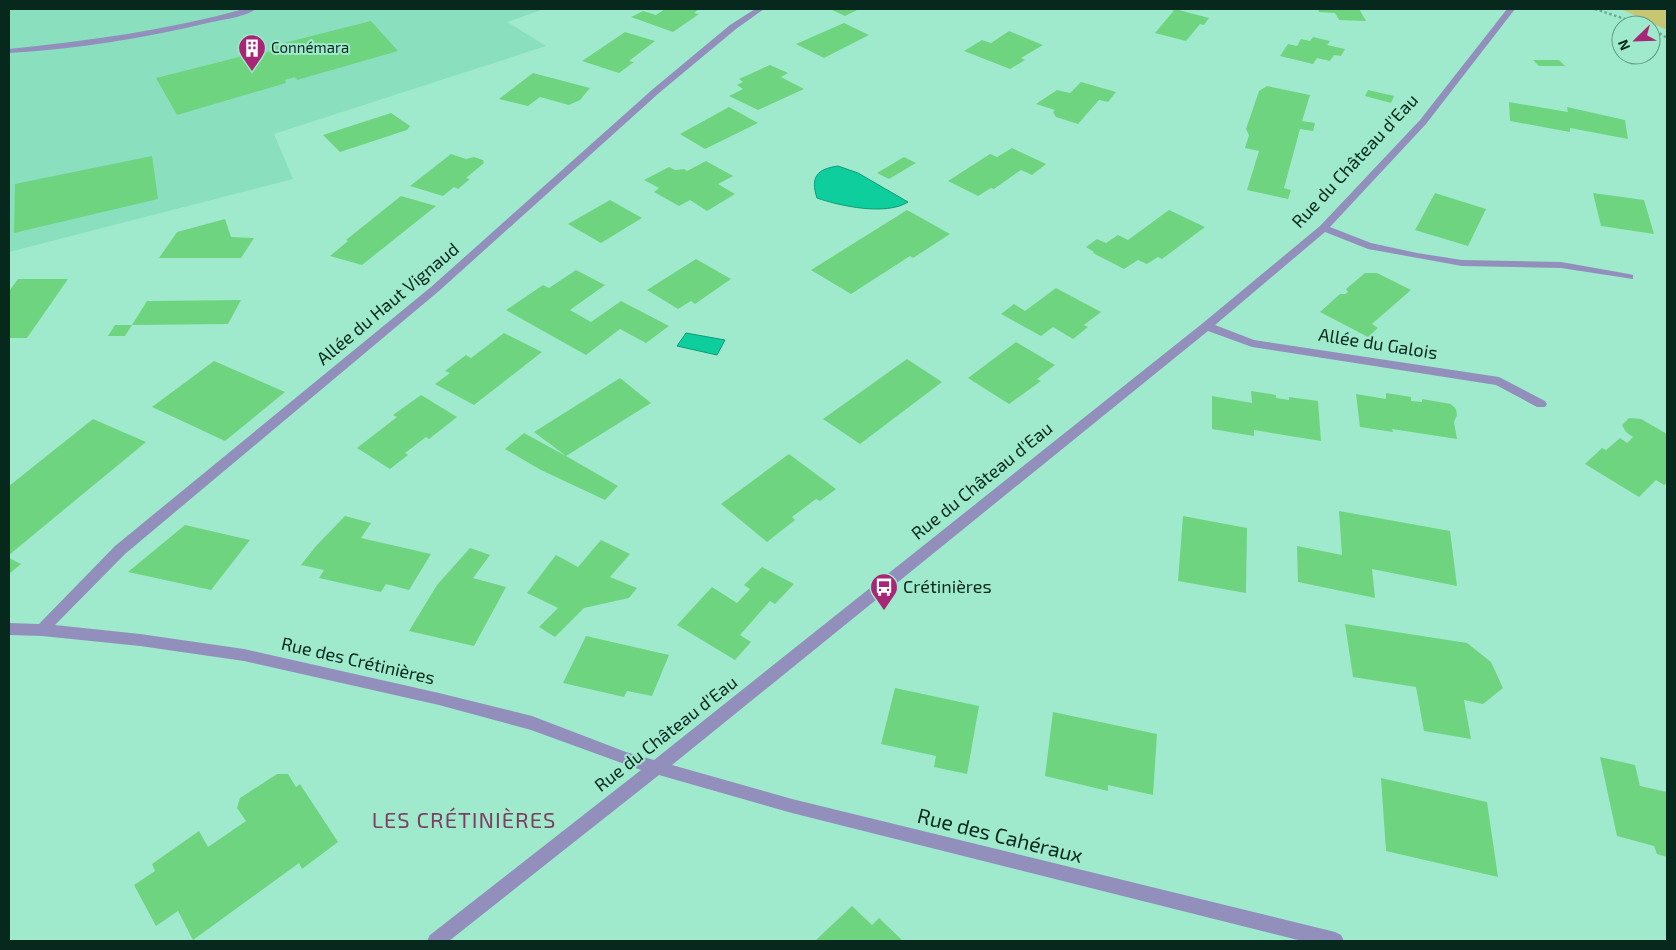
<svg xmlns="http://www.w3.org/2000/svg" width="1676" height="950" viewBox="0 0 1676 950" font-family="'Exo 2',sans-serif">
<style>
.built{fill:#8adfbf}
.green{fill:#c7c673}
.water{fill:#0fce9d;stroke:#0d9c77}
.building{fill:#6fd480}
.lines{fill:none;stroke-linecap:round;stroke-linejoin:round}
.path{stroke:#6ca991;stroke-width:2.5;stroke-dasharray:2.5 2.5;stroke-linecap:butt}
.minor{fill:#928fbd;fill-rule:evenodd}
.labels{text-anchor:middle;stroke-width:4;stroke-linejoin:round;paint-order:stroke}
.far-poi-label{font-size:15px;fill:#07281d;stroke:#9feacc;text-anchor:start}
.street-label{font-size:18px;fill:#07281d;stroke:#9feacc}
.poi-label{font-size:18px;fill:#07281d;stroke:#9feacc;text-anchor:start}
.near-street-label{font-size:21px;fill:#07281d;stroke:#9feacc}
.near-neighbourhood-label{font-size:22px;letter-spacing:1px;fill:#7e3d61;stroke:#9feacc}
</style>
<rect width="100%" height="100%" fill="#9feacc"/>
<polygon class="built" points="9,9 544,9 507,22 546,46 274,134 293,179 9,252"/>
<polygon class="green" points="1621,9 1667,9 1667,30"/>
<g class="water">
<path d="M838,166L858,173L908,202C886,216 840,206 817,198C810,177 817,169 838,166Z"/>
<polygon points="686,333 725,340 717,355 677,346"/>
</g>
<g class="building">
<polygon points="665,9 699,9 694,13 699,14 673,32 631,17 643,11 656,15"/>
<polygon points="830,9 859,9 845,16"/>
<polygon points="1175,9 1209,18 1204,25 1200,24 1186,41 1155,33"/>
<polygon points="1318,9 1359,9 1366,21 1339,20 1335,13 1319,12"/>
<polygon points="371,21 398,51 297,80 295,77 285,80 286,83 177,115 156,78 263,51 264,53 275,50 272,46"/>
<polygon points="844,23 869,35 824,58 796,44"/>
<polygon points="1009,31 1043,45 1021,58 1025,60 1010,69 964,51 982,40 991,43"/>
<polygon points="625,32 655,41 629,61 634,62 619,73 582,61"/>
<polygon points="1313,37 1330,41 1327,45 1345,49 1341,56 1334,55 1330,61 1317,58 1313,64 1280,56 1288,44 1297,46 1301,39 1310,41"/>
<polygon points="1533,60 1559,60 1565,66 1539,66"/>
<polygon points="770,65 788,73 781,77 804,89 758,110 729,96 743,89 737,85 743,82 739,79"/>
<polygon points="533,73 590,88 580,100 569,105 540,97 528,106 499,99"/>
<polygon points="1081,82 1116,92 1108,102 1099,100 1078,124 1056,117 1053,112 1055,110 1036,104 1057,90 1070,93"/>
<polygon points="1267,86 1310,95 1302,121 1315,123 1313,131 1300,129 1284,188 1291,190 1288,199 1247,190 1259,151 1245,148 1249,135 1246,129 1259,91"/>
<polygon points="1368,90 1394,96 1391,103 1365,96"/>
<polygon points="1509,102 1568,112 1567,107 1625,120 1628,139 1570,128 1570,132 1510,121"/>
<polygon points="729,107 758,123 705,149 680,134"/>
<polygon points="391,113 410,126 407,130 340,152 323,135"/>
<polygon points="1012,148 1046,164 1032,175 1021,170 994,189 991,188 978,196 948,181 990,154 997,157"/>
<polygon points="451,154 466,159 474,157 483,160 484,163 466,178 470,179 458,189 454,187 443,196 410,186"/>
<polygon points="152,156 158,199 14,233 15,184"/>
<polygon points="904,157 916,163 889,179 877,173"/>
<polygon points="706,161 733,176 718,184 735,194 707,211 690,200 679,206 654,192 659,188 644,180 669,167 675,170 684,169 687,171"/>
<polygon points="1435,193 1486,209 1468,246 1415,230"/>
<polygon points="1593,193 1644,200 1654,234 1601,226"/>
<polygon points="401,196 436,206 362,265 330,256 348,241 346,240"/>
<polygon points="610,200 642,218 601,243 568,224"/>
<polygon points="907,210 950,234 913,258 910,256 851,294 811,270"/>
<polygon points="1169,210 1205,227 1162,259 1158,257 1147,264 1138,260 1124,269 1093,253 1094,252 1086,247 1097,239 1106,243 1118,235 1128,240"/>
<polygon points="225,219 231,237 254,238 241,258 159,258 177,232"/>
<polygon points="696,259 731,279 695,304 691,301 678,309 647,290"/>
<polygon points="576,270 605,285 570,310 591,322 621,301 669,326 646,343 620,329 586,355 506,310 543,285 549,288"/>
<polygon points="1365,273 1377,273 1411,290 1372,324 1378,328 1368,337 1320,312 1340,294 1345,294 1348,292 1346,289"/>
<polygon points="18,279 68,279 27,338 9,338 9,291"/>
<polygon points="1056,288 1101,312 1084,325 1088,327 1073,339 1053,327 1041,336 1001,314 1014,304 1025,311"/>
<polygon points="241,300 228,324 132,325 147,301"/>
<polygon points="115,325 132,325 125,336 108,336"/>
<polygon points="504,333 542,352 474,405 435,384 450,373 445,371 466,355 471,358"/>
<polygon points="1016,342 1055,365 1037,379 1041,381 1009,404 968,378"/>
<polygon points="907,359 942,382 860,444 823,419"/>
<polygon points="214,361 285,392 225,441 152,407"/>
<polygon points="620,378 651,403 566,456 534,432"/>
<polygon points="1251,391 1276,395 1276,398 1289,400 1289,397 1318,401 1321,441 1254,430 1254,436 1212,429 1212,396 1252,403"/>
<polygon points="1386,393 1411,397 1411,401 1422,402 1422,399 1451,404 1456,409 1457,415 1454,422 1457,439 1392,429 1393,432 1360,427 1356,394 1386,399"/>
<polygon points="421,395 457,417 429,439 426,437 405,453 408,455 390,469 357,448 397,417 393,415"/>
<polygon points="1629,418 1641,419 1667,434 1667,483 1664,485 1656,480 1639,497 1585,464 1602,448 1606,450 1620,438 1627,443 1633,437 1626,432 1622,425"/>
<polygon points="93,419 146,442 9,555 9,486"/>
<polygon points="524,433 566,456 618,486 605,500 541,470 505,449"/>
<polygon points="789,454 836,489 820,501 816,499 792,517 795,520 767,542 721,504"/>
<polygon points="1339,511 1450,531 1457,586 1372,569 1375,598 1298,582 1297,546 1342,555"/>
<polygon points="345,516 371,523 361,538 431,554 409,590 386,584 381,592 319,578 324,570 301,565 316,546"/>
<polygon points="1183,516 1247,528 1246,593 1178,581"/>
<polygon points="185,525 250,540 211,590 128,572"/>
<polygon points="601,540 630,554 610,577 637,588 629,598 584,608 555,637 539,627 558,608 527,593 556,555 578,567"/>
<polygon points="470,548 490,555 473,578 506,587 474,646 409,631 437,585"/>
<polygon points="9,558 21,564 9,574"/>
<polygon points="762,567 794,584 775,604 770,601 740,635 751,642 735,660 677,625 712,587 737,603 750,589 744,585"/>
<polygon points="1345,624 1467,643 1491,662 1503,688 1483,704 1464,700 1471,739 1424,731 1416,687 1353,677"/>
<polygon points="586,636 669,655 652,696 627,691 624,697 563,683"/>
<polygon points="895,688 979,706 967,774 934,767 936,756 881,744"/>
<polygon points="1053,712 1157,734 1153,795 1108,785 1108,791 1045,776"/>
<polygon points="1600,757 1635,765 1640,786 1667,792 1667,857 1657,854 1654,846 1617,836"/>
<polygon points="277,774 288,774 296,787 300,784 338,842 302,869 299,863 193,940 178,911 156,926 134,885 155,871 152,864 199,831 208,847 246,821 237,808 240,798"/>
<polygon points="1381,778 1487,802 1498,877 1386,851"/>
<polygon points="852,906 872,925 879,918 903,941 815,941"/>
</g>
<g class="lines">
<g class="path">
<polyline points="1595,9 1643,25"/>
<polyline points="1651,28 1667,38"/>
</g>
<g class="minor">
<path d="M244,9H256C245,17 225,19 212,22C146,38 77,49 9,53V49C89,41 167,30 244,9Z"/>
<polygon points="755,9 764,9 736,29 659,93 439,291 125,554 55,625 140,634 244,649 439,693 532,716 626,752 654,760 1203,323 1320,226 1420,120 1507,9 1515,9 1426,124 1330,227 1371,243 1417,253 1462,260 1561,262 1629,274 1633,275 1633,279 1561,268 1462,266 1368,249 1325,232 1215,325 1254,340 1499,377 1545,401 1547,404 1545,407 1537,407 1496,385 1252,347 1208,331 672,765 792,799 1335,932 1341,935 1344,941 1302,941 792,813 659,775 449,941 427,941 430,935 641,770 531,730 439,705 244,661 140,646 42,636 9,635 9,623 39,624 115,546 431,287 653,89 730,25"/>
</g>
</g>
<defs>
<g id="building-pin" transform="scale(1.4375)"><path d="M0 17L-7.5 6A9.5 9.5 0 1 1 7.5 6Z" fill="#a72776" stroke="#9feacc"/><path d="M-4-6H4V6H1V3H-1V6H-4ZM-2.5-4.3h1.7v1.8h-1.7ZM.8-4.3h1.7v1.8H.8ZM-2.5-1h1.7V.8h-1.7ZM.8-1h1.7V.8H.8Z" fill="#fff"/></g>
<g id="bus-pin" transform="scale(1.4375)"><path d="M0 17L-7.5 6A9.5 9.5 0 1 1 7.5 6Z" fill="#a72776" stroke="#9feacc"/><path d="M-5-6H5V4H4V6H2V4H-2V6H-4V4H-5ZM-3.5-4V0h7V-4ZM-3.5 1.2v1.5H-2V1.2ZM2 1.2v1.5H3.5V1.2Z" fill="#fff"/></g>
</defs>
<g fill-rule="evenodd">
<use href="#building-pin" x="252" y="48"/>
<use href="#bus-pin" x="884" y="587"/>
</g>
<g class="labels">
<g class="far-poi-label">
<text x="271" y="53">Connémara</text>
</g>
<g class="street-label">
<text transform="translate(1355 161) rotate(-47)" y="6">Rue du Château d'Eau</text>
<text transform="translate(388 304) rotate(-40)" y="6">Allée du Haut Vignaud</text>
<text transform="translate(1378 344) rotate(9)" y="6">Allée du Galois</text>
<text transform="translate(982 481) rotate(-39)" y="6">Rue du Château d'Eau</text>
<text transform="translate(358 661) rotate(13)" y="6">Rue des Crétinières</text>
<text transform="translate(666 734) rotate(-38)" y="6">Rue du Château d'Eau</text>
</g>
<g class="poi-label">
<text x="903" y="593">Crétinières</text>
</g>
<g class="near-street-label">
<text transform="translate(1000 836) rotate(14)" y="7">Rue des Cahéraux</text>
</g>
<g class="near-neighbourhood-label">
<text x="464" y="828">LES CRÉTINIÈRES</text>
</g>
</g>
<rect width="1676" height="950" fill="none" stroke="#07281d" stroke-width="20"/>
<g transform="translate(1636 40) rotate(247)"><circle r="24" fill="#9feacc" stroke="#629c86"/>
<path d="M0-4L9 19L0 12L-9 19Z" fill="#a72776"/>
<text y="-8" font-size="14" font-weight="bold" text-anchor="middle" fill="#07281d">N</text>
</g>
</svg>
